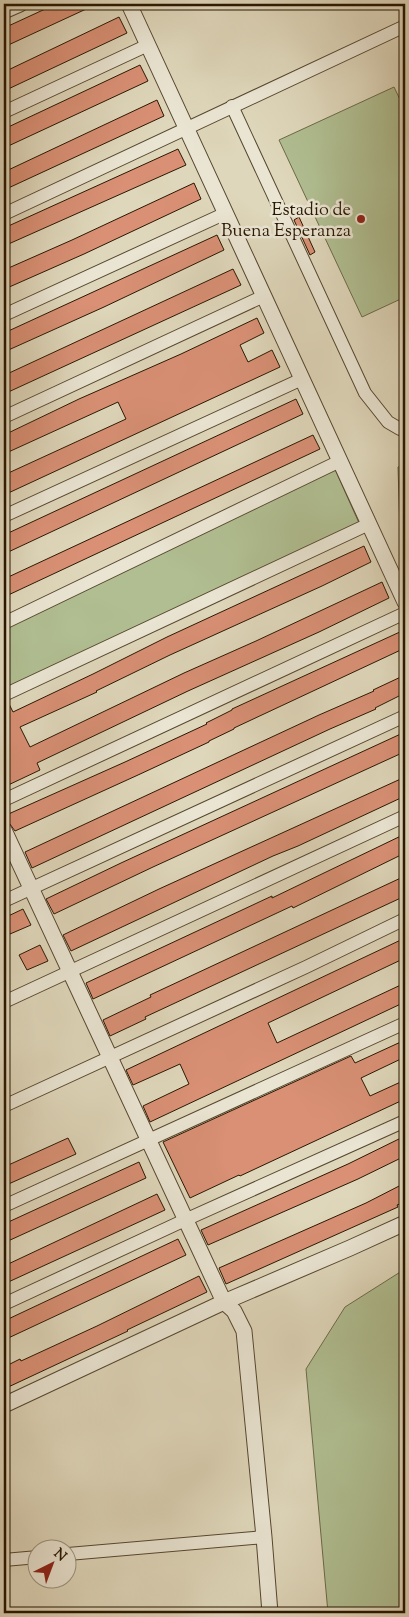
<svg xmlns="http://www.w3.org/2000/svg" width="409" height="1617" viewBox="0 0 409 1617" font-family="'Sorts Mill Goudy',serif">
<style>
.green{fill:#b0be91;stroke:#6c6a48}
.building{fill:#d99075;stroke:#291700}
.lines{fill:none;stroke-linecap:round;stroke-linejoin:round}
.minor-casing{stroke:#56472f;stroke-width:14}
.tertiary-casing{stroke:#56472f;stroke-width:17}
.minor{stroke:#eae5d3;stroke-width:12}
.tertiary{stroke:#eae5d3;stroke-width:15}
.poi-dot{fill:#8f2418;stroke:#eae5d3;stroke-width:2}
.labels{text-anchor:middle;stroke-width:5;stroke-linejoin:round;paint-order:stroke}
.poi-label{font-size:18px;fill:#291700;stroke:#eae5d3;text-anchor:end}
</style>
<rect width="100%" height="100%" fill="#dfd7bb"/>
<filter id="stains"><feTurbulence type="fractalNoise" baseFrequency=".004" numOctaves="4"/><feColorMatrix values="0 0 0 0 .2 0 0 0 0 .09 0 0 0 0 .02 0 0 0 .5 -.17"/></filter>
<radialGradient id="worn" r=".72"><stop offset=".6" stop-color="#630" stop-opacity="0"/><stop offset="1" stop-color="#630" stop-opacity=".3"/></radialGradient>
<g class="green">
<polygon points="394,87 405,110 405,297 362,317 279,140"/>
<polygon points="405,465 405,529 400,532 398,467"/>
<polygon points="334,467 359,523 4,690 4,622"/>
<polygon points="405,1269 405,1613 328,1613 306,1369 345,1307"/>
</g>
<g class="building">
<polygon points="56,4 97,4 4,47 4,28"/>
<polygon points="119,17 127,33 4,91 4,72"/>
<polygon points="140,65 148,81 4,148 4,129"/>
<polygon points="157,100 164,116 4,190 4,172"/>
<polygon points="178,149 186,165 4,246 4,228"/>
<polygon points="194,183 201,199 84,254 7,288 4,281 4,270 72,240"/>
<polygon points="299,217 315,252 310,255 294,220"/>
<polygon points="217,235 224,250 104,307 4,352 4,333"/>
<polygon points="233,269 241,285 4,394 4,366 7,374"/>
<polygon points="257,318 264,333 240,345 248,362 272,350 280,367 4,495 4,475 126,419 118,402 4,454 4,435 79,399 181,354"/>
<polygon points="296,399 303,414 4,554 4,535"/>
<polygon points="313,435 320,449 4,597 4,579"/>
<polygon points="364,546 371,562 322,586 170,655 96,691 97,692 20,727 30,747 184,673 256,641 382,582 389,598 319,632 188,691 37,763 40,770 4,787 4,703 8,702 13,712 93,674 167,637"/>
<polygon points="402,631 405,638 405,648 234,728 234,729 209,741 209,742 138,775 15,831 4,816 125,762 207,724 206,723 232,710 232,709"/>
<polygon points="405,675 405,693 375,708 376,709 330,729 32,868 25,852 319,715 374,691 373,690"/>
<polygon points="405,732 405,751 402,753 153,867 54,914 46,899 121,863"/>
<polygon points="405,777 405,796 298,846 273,856 71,951 63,935 159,889"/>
<polygon points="405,834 405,853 293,908 292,906 93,999 86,983 272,896 272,898"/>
<polygon points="405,876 405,896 145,1017 146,1019 110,1036 103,1020 151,997 150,995"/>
<polygon points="23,909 31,925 10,934 4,918"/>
<polygon points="405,938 405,958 268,1023 277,1043 405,983 405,1002 150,1122 143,1106 189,1084 180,1064 133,1085 126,1070"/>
<polygon points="40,945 48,961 27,970 19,955"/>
<polygon points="405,1040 405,1057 361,1078 370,1096 405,1080 405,1099 240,1176 239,1175 190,1198 163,1142 351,1056 355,1063"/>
<polygon points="405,1136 405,1156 358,1179 208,1245 201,1230 348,1164"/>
<polygon points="68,1138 76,1154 4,1186 4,1167"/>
<polygon points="139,1162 146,1178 8,1241 4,1231 4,1224"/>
<polygon points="405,1183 405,1202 397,1205 398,1207 226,1284 219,1268 366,1203"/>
<polygon points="157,1194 165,1210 4,1284 4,1266"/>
<polygon points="178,1239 186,1255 4,1340 4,1321"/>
<polygon points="199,1276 207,1292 127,1330 128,1331 4,1389 4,1367 20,1359 21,1361 97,1326"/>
</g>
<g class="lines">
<g class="minor-casing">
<g id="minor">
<polyline points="232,106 365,393 388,422 400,429"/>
<polyline points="4,112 148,45"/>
<polyline points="4,214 405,26"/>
<polyline points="4,315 226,213"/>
<polyline points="4,417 264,296"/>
<polyline points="4,516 302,379"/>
<polyline points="4,623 340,461"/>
<polyline points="4,695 369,524"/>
<polyline points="4,800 405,613"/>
<polyline points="4,901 405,716"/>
<polyline points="4,1002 405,816"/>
<polyline points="4,1106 306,967 405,919"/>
<polyline points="4,1206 405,1023"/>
<polyline points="4,1304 185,1220 405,1121"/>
<polyline points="68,1554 264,1537"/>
<polyline points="4,1560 38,1557"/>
</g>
</g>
<g class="tertiary-casing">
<g id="tertiary">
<polyline points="129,4 405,602"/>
<polyline points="4,11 20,4"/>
<polyline points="4,830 224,1302 234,1311 244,1331 264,1537 270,1613"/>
<polyline points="4,1405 224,1302 350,1248 405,1223"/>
</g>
</g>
<use href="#minor" class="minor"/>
<use href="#tertiary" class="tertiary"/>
</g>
<circle class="poi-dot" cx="361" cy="219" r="5"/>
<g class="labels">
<g class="poi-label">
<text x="351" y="215">Estadio de<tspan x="351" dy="21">Buena Esperanza</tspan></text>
</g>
</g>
<rect width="409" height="1617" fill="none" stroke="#dfd7bb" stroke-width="20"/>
<rect x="5" y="5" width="399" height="1607" fill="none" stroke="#291700" stroke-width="2.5"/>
<rect x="10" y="10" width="389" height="1597" fill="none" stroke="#291700"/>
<g transform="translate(52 1564) rotate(42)"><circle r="24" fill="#eae5d3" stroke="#9d937f"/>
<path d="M0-4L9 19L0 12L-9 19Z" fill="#8f2418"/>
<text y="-8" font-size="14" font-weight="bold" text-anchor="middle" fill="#291700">N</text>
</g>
<rect width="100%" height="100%" filter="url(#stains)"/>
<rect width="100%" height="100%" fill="url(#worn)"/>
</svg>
